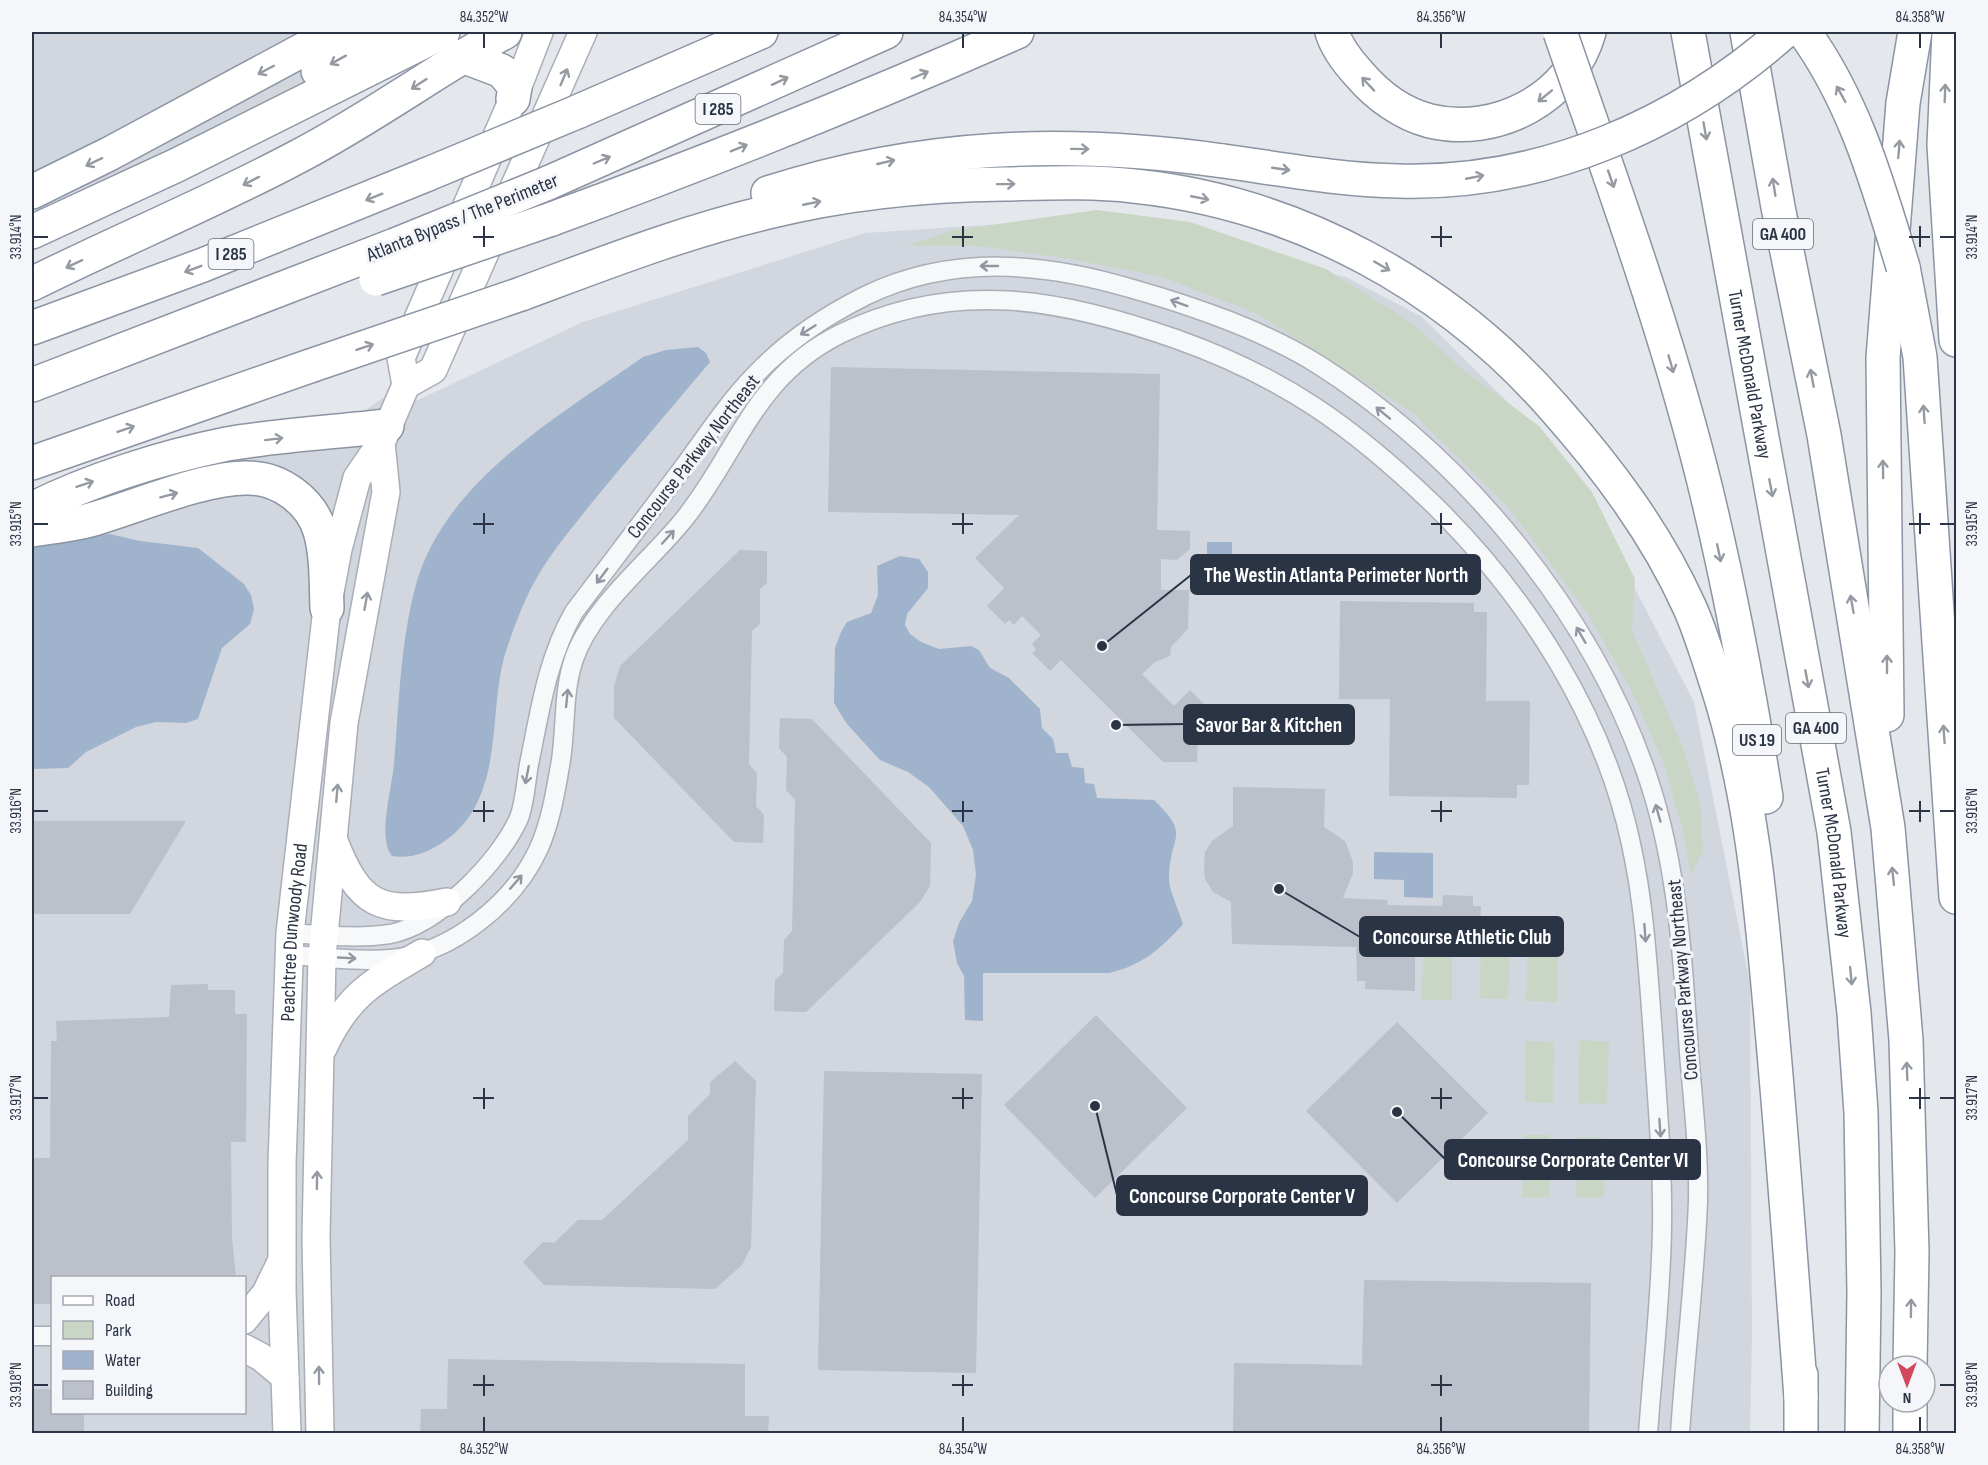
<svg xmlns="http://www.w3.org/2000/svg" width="1988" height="1465" viewBox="0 0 1988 1465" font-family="'Sofia Sans Condensed',sans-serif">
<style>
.built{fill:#d2d6de;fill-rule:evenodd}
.green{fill:#c9d6c5}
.water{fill:#9fb4cc}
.building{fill:#bbc0ca}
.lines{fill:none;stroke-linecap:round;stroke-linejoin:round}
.street-casing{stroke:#a9aeb7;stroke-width:21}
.secondary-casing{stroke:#a9aeb7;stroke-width:30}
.highway-casing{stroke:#8b94a3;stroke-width:36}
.street{stroke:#f7f8fa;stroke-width:18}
.secondary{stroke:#fff;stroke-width:27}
.highway{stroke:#fff;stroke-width:33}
.highway-bridge-casing{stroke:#8b94a3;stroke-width:36;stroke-linecap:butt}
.highway-bridge{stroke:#fff;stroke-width:33}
.oneway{stroke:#959aa2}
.oneway2{stroke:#9196a0}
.ticks{fill:none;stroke:#2b3445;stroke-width:2}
.labels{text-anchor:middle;stroke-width:6;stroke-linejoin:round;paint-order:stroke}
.shield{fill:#f4f6f9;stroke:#676e7b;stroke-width:1.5}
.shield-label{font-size:18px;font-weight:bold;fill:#2b3445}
.street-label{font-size:20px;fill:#2b3445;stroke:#f4f6f9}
.leader{fill:none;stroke:#2b3445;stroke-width:2}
.callout-dot{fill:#2b3445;stroke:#f4f6f9;stroke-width:2}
.callout{fill:#2b3445;stroke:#2b3445;stroke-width:2}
.callout-label{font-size:21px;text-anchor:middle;font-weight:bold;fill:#fff}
.neatline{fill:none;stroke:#2b3445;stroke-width:2}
.ticks-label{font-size:15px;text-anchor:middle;fill:#2b3445}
</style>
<rect width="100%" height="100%" fill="#e4e7ec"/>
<g class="built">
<polygon points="32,32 415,32 142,164 32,208"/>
<path d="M1034,222L1284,264L1346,277L1422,317L1570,464L1694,702L1750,984L1752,1336L1750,1433L32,1434V491L54,484L347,423L387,395L414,402L583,322L865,233ZM52,1278H244V1412H52Z"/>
</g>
<g class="green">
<polygon points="1097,210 1190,222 1326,269 1415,325 1458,366 1539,426 1592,492 1635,579 1632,630 1684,750 1700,803 1703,851 1691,875 1682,827 1662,759 1632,692 1588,614 1509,508 1413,413 1258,314 1162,277 1071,259 978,246 906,246 950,231"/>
<polygon points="1423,937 1452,938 1452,1000 1422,1000"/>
<polygon points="1481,938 1510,939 1508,999 1480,998"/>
<polygon points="1528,939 1559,939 1557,1002 1526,1001"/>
<polygon points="1580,1040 1609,1042 1607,1104 1578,1103"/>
<polygon points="1526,1041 1554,1042 1553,1103 1525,1102"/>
<polygon points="1524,1135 1550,1135 1549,1197 1522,1197"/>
<polygon points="1578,1137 1606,1138 1604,1198 1576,1198"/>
</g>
<g class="water">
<path d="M698,347L706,353L710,362C670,410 629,457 590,505C573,527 553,550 539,574C526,595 516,622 508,645C490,695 501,757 476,805C462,834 425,862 392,856C377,840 392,787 394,764C399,705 400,646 415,588C443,481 559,416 643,357L666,350Z"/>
<polygon points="110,534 140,541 198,548 244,584 251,595 254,609 250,624 222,648 198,719 186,723 156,722 136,727 86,752 68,768 32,769 32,545"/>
<polygon points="1207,542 1232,542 1232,560 1226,561 1226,582 1200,582 1200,562 1207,562"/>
<path d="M900,556L919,559L928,572V588L907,614L905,625L910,634L921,642L939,649L971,646L979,650L990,668L1009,678L1040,709L1042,728L1053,739L1056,753H1068L1072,767L1084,768L1085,783L1094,784L1097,798L1154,800C1191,836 1171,833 1169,875C1168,890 1179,910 1183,924C1162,948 1141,966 1109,973H983V1021L965,1020L964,976L957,963L953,941L959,923L972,901L976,875L973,850L963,826L929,787L908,772L880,760L847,724L834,703L835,648L841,632L847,622L871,613L878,595L877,566Z"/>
<polygon points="1374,852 1433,853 1433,898 1404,897 1404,880 1374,879"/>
</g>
<g class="building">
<polygon points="831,367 1160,374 1157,530 1190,531 1190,549 1177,560 1161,559 1161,590 1189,590 1188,629 1171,647 1170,656 1155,662 1142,674 1174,706 1190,690 1209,709 1193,725 1198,737 1197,762 1163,762 1061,660 1050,671 1032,653 1036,649 1032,644 1041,635 1022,616 1014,625 1009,620 1005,624 987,606 1004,588 975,558 1019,515 828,512"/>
<polygon points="740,550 767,551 767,583 760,589 760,624 752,631 749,764 757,773 756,806 764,815 763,843 734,842 614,718 614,686 620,666"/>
<polygon points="1340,601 1474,603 1474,612 1487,612 1486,701 1530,701 1529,785 1517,785 1517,798 1389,796 1390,699 1339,699"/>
<polygon points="780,718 812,719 931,843 930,886 920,902 806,1012 774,1011 775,980 783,973 784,940 792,931 795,800 786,790 787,757 779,748"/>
<polygon points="1233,787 1325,789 1324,827 1345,841 1353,862 1353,873 1343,898 1388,900 1387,905 1442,906 1443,895 1473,896 1473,906 1481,906 1480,923 1415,920 1415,991 1365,989 1365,981 1357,981 1356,947 1232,944 1231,902 1213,892 1205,879 1204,867 1205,852 1212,841 1233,826"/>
<polygon points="32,821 186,821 130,914 32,914"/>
<polygon points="208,984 208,990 235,990 235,1014 247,1014 246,1142 231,1142 232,1238 236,1278 52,1278 52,1304 32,1304 32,1158 50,1158 51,1041 57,1041 56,1021 169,1017 171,985"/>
<polygon points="1096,1015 1187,1108 1095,1198 1004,1105"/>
<polygon points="1397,1022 1488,1113 1397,1203 1306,1111"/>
<polygon points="735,1061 756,1081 751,1247 742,1265 715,1289 544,1285 523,1262 543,1242 554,1243 578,1220 602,1220 688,1140 688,1116 710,1094 710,1082"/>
<polygon points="824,1071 982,1074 976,1373 818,1370"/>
<polygon points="1364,1280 1591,1283 1589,1434 1233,1434 1234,1363 1362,1365"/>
<polygon points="448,1359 745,1364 745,1416 769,1416 768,1434 420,1434 421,1409 447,1409"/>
<polygon points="32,1389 52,1389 52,1413 84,1413 84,1434 32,1434"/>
</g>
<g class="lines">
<g class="street-casing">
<g id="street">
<path d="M290,933C323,935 357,939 390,934C438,925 500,861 519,818C525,802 526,781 529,764C540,711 547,659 574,612C608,567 642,522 676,477C702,443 725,406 754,376C785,343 825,316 865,296C952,254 1043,262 1133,289C1196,307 1263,330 1319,365C1466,459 1594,615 1649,781C1678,869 1683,961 1689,1053C1693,1102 1699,1152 1698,1201C1695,1279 1685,1356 1680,1434"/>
<path d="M288,955C322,957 357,962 391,959C452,953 514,903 539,848C551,821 556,789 561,760C566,727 563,690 574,659C592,606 651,561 685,518C739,450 754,377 840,334C954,278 1061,299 1176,339C1283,377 1352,426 1433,504C1526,595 1604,716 1631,844C1645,907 1648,971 1653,1036C1657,1100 1663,1164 1662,1228C1661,1296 1653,1365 1648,1434"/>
<polyline points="32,1336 52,1336"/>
</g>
</g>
<g class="secondary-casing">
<g id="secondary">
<polyline points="406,385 433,370 583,32"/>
<path d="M334,841C359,906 381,915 447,902"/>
<path d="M323,1048C348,994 373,982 422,953"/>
<polyline points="244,1320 266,1293 280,1264"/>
<polyline points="244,1348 261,1357 285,1377"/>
<path id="s1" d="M287,1434L282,1291V1164L290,933L327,608L338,549L357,478L381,443L406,385L401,358L513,99L539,32"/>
<polyline points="320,1434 316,1238 322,957 344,723 386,492 381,443"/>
</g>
</g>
<g class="highway-casing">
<g id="highway">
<path d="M1332,32C1337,48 1347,61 1359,74C1377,95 1402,114 1430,121C1496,137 1571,98 1589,32"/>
<path id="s2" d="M1688,32L1834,832L1854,1013L1861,1112L1864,1293L1862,1434"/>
<polyline points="1747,32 1778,207 1824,435 1888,828 1906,1040 1912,1252 1910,1366"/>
<polyline points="1949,32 1944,145 1956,340"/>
<polyline points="462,56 502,71 515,87 513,99"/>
<polyline points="318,71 390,32"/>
<path d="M1585,104C1630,232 1675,362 1707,494C1731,594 1750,696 1766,797"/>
<polyline points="577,112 761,32"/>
<polyline points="548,183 886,32"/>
<polyline points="32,192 109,154 336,32"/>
<path d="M768,193C920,144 1066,139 1223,161"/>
<path d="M549,220C707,162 863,100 1017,32"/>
<polyline points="32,232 177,165 443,32"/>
<polyline points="1903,267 1920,357 1956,897"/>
<path d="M32,284C120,240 211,203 299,156C370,119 435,71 505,32"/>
<path d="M521,294C602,264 683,232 768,212C845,193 925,185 1004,184C1047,183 1091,181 1134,186C1298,203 1448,286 1555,409C1608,469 1656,533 1689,606C1701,632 1709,661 1718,688C1753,798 1762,915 1772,1030C1783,1152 1792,1275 1801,1398"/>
<polyline points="32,328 203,265 428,174"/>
<polyline points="32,385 395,245"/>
<polyline points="32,463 310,366"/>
<path d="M32,509C90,480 163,457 227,444C280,435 335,432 387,426"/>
<path d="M32,530C51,527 71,525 90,520C133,508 204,477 248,478C280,478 311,501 320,531C327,555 326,583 327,608"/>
<polyline points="1887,715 1883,358 1903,103 1915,32"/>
<polyline points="1801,1434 1801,1375"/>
<polyline points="1910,1434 1910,1402"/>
</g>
</g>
<use href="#street" class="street"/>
<use href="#secondary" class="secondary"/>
<use href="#highway" class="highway"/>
<g class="highway-bridge-casing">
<g id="highway-bridge">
<polyline points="1560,32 1585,104"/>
<path d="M1804,32C1855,102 1878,185 1903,267"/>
<path d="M1223,161C1281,169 1340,180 1399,181C1542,185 1679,125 1784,32"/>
<polyline points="428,174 577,112"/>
<polyline points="395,245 548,183"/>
<polyline points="376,279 549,220"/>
<polyline points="310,366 521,294"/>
</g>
</g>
<use href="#highway-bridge" class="highway-bridge"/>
</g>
<defs><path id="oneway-shaft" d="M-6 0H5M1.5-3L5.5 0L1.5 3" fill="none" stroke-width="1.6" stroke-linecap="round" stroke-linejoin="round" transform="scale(1.5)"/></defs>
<g class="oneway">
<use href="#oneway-shaft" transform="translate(338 60) rotate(151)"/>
<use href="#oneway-shaft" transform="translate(266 70) rotate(152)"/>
<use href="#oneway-shaft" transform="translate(920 75) rotate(-23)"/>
<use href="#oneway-shaft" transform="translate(564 77) rotate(-67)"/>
<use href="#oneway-shaft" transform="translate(780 81) rotate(-25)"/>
<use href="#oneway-shaft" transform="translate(419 84) rotate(147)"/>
<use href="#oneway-shaft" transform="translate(1368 84) rotate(-133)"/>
<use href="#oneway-shaft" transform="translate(1945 93) rotate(-88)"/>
<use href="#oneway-shaft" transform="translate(1841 94) rotate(-119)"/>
<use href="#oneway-shaft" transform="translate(1545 96) rotate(141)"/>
<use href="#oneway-shaft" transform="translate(1705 131) rotate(80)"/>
<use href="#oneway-shaft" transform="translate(739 148) rotate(-22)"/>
<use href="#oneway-shaft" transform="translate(1080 149) rotate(1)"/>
<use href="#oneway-shaft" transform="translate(1899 149) rotate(-85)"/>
<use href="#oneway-shaft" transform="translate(602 160) rotate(-23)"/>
<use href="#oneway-shaft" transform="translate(94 162) rotate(154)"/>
<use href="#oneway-shaft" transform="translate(886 162) rotate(-13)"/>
<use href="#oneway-shaft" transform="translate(1281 169) rotate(8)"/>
<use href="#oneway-shaft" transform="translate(1475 177) rotate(-11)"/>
<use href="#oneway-shaft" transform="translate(1611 179) rotate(71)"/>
<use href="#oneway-shaft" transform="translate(251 181) rotate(153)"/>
<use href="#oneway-shaft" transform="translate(1006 184) rotate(-1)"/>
<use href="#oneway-shaft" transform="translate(1774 187) rotate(-99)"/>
<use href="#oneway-shaft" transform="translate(374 197) rotate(158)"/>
<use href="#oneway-shaft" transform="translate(1200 198) rotate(11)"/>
<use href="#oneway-shaft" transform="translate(812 203) rotate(-11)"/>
<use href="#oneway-shaft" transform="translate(74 264) rotate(155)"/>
<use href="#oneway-shaft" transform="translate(1382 266) rotate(30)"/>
<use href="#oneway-shaft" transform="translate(193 269) rotate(159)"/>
<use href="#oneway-shaft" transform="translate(365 347) rotate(-19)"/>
<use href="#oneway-shaft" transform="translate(1671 364) rotate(74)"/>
<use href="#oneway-shaft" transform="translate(1812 378) rotate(-101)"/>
<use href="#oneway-shaft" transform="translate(1924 414) rotate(-94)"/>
<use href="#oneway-shaft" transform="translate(126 429) rotate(-19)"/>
<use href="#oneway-shaft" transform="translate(274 439) rotate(-7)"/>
<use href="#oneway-shaft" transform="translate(1883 469) rotate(-91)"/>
<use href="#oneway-shaft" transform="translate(85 484) rotate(-19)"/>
<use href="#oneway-shaft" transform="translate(1771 488) rotate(79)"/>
<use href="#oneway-shaft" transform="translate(169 495) rotate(-15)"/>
<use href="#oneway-shaft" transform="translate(1719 553) rotate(78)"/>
<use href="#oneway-shaft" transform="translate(366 601) rotate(-80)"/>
<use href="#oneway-shaft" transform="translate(1852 604) rotate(-100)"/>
<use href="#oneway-shaft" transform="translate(1887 664) rotate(-90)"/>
<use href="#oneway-shaft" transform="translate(1807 679) rotate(79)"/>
<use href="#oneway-shaft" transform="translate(1944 734) rotate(-94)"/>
<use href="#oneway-shaft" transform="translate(337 793) rotate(-85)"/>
<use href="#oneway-shaft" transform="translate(1893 876) rotate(-96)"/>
<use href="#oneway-shaft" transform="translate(1851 976) rotate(84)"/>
<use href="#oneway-shaft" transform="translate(1907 1071) rotate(-92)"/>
<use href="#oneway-shaft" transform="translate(317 1180) rotate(-89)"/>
<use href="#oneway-shaft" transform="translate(1911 1308) rotate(-89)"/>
<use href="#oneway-shaft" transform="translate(319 1375) rotate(-91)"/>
</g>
<g class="oneway2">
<use href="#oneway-shaft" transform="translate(989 266) rotate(180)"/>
<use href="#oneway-shaft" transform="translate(1179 303) rotate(-160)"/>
<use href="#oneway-shaft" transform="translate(808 330) rotate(148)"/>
<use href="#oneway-shaft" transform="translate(1383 413) rotate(-141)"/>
<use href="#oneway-shaft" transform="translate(668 537) rotate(-48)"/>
<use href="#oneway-shaft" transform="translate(602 576) rotate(127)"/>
<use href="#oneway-shaft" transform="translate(1581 635) rotate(-120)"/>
<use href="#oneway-shaft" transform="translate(567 698) rotate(-84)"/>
<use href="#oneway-shaft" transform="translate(527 775) rotate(101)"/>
<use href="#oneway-shaft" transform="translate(1658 813) rotate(-106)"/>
<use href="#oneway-shaft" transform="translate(516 882) rotate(-49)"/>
<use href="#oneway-shaft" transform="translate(1645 933) rotate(86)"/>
<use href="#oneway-shaft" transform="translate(347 958) rotate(3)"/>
<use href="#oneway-shaft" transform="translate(1660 1128) rotate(86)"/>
</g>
<path class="ticks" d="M484,33V48M963,33V48M1441,33V48M1920,33V48M484,226V247M963,226V247M1441,226V247M1920,226V247M33,237H48M473,237H494M952,237H973M1431,237H1452M1909,237H1930M1940,237H1955M484,513V534M963,513V534M1441,513V534M1920,513V534M33,524H48M473,524H494M952,524H973M1431,524H1452M1909,524H1930M1940,524H1955M484,801V822M963,801V822M1441,801V822M1920,801V822M33,811H48M473,811H494M952,811H973M1431,811H1452M1909,811H1930M1940,811H1955M484,1088V1109M963,1088V1109M1441,1088V1109M1920,1088V1109M33,1098H48M473,1098H494M952,1098H973M1431,1098H1452M1909,1098H1930M1940,1098H1955M484,1375V1396M963,1375V1396M1441,1375V1396M33,1385H48M473,1385H494M952,1385H973M1431,1385H1452M1940,1385H1955M484,1417V1432M963,1417V1432M1441,1417V1432M1920,1417V1432"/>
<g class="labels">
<g class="shield">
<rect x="695.5" y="94" width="45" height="30" rx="4.5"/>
<rect x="1753" y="219" width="60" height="30" rx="4.5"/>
<rect x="208.5" y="239" width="45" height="30" rx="4.5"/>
<rect x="1786" y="713" width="60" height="30" rx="4.5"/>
<rect x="1733" y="725" width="48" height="30" rx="4.5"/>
</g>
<g class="shield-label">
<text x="718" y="115">I 285</text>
<text x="1783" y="240">GA 400</text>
<text x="231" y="260">I 285</text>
<text x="1816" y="734">GA 400</text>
<text x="1757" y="746">US 19</text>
</g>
<g class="street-label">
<text transform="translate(462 217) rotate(-22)" y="7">Atlanta Bypass / The Perimeter</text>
<text dy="7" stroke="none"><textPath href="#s2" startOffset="348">Turner McDonald Parkway</textPath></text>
<text transform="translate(693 456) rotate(-52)" y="7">Concourse Parkway Northeast</text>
<text dy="7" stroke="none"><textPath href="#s2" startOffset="834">Turner McDonald Parkway</textPath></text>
<text dy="7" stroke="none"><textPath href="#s1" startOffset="502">Peachtree Dunwoody Road</textPath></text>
<text transform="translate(1682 980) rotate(-95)" y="7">Concourse Parkway Northeast</text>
</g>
</g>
<path class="leader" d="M1102 646L1191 575M1116 725L1184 724M1279 889L1360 937M1397 1112L1445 1159M1095 1106L1117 1195"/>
<g class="callout-dot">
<circle cx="1102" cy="646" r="6"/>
<circle cx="1116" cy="725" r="6"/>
<circle cx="1279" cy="889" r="6"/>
<circle cx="1397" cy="1112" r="6"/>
<circle cx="1095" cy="1106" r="6"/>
</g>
<g class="callout">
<rect x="1191" y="555" width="289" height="39" rx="6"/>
<rect x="1184" y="705" width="170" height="39" rx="6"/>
<rect x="1360" y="917" width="203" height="39" rx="6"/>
<rect x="1445" y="1140" width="255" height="39" rx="6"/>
<rect x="1117" y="1176" width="250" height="39" rx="6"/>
</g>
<g class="callout-label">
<text x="1336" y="582">The Westin Atlanta Perimeter North</text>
<text x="1269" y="732">Savor Bar &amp; Kitchen</text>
<text x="1462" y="944">Concourse Athletic Club</text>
<text x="1573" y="1167">Concourse Corporate Center VI</text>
<text x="1242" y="1203">Concourse Corporate Center V</text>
</g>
<rect width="1988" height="1465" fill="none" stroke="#f4f6f9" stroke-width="66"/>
<rect x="51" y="1276" width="195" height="138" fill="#f4f6f9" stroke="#a4a8b1" stroke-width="1.5"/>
<rect x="63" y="1296" width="30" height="9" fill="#ffffff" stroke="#a4a8b1" stroke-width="1.5"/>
<text x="105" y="1306" font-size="18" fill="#2b3445">Road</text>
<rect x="63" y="1321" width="30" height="18" fill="#c9d6c5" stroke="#a4a8b1" stroke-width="1.5"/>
<text x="105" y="1336" font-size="18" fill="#2b3445">Park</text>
<rect x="63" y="1351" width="30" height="18" fill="#9fb4cc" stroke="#a4a8b1" stroke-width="1.5"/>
<text x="105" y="1366" font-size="18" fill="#2b3445">Water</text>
<rect x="63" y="1381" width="30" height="18" fill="#bbc0ca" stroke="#a4a8b1" stroke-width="1.5"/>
<text x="105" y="1396" font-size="18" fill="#2b3445">Building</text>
<g transform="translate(1907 1384) rotate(180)"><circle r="28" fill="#f4f6f9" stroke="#a4a8b1" stroke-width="1.5"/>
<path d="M0-4.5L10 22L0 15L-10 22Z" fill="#d1495b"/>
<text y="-9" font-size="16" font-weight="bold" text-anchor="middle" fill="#2b3445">N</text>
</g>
<rect x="33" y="33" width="1922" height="1399" class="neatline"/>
<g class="ticks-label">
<text x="484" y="22">84.352°W</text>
<text x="963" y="22">84.354°W</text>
<text x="1441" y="22">84.356°W</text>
<text x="1920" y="22">84.358°W</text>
<text transform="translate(1972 237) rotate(-90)" y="5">33.914°N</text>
<text transform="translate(16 237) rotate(-90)" y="5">33.914°N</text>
<text transform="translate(1972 524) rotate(-90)" y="5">33.915°N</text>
<text transform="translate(16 524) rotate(-90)" y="5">33.915°N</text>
<text transform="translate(1972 811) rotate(-90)" y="5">33.916°N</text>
<text transform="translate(16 811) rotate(-90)" y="5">33.916°N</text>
<text transform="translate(1972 1098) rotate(-90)" y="5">33.917°N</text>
<text transform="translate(16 1098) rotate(-90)" y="5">33.917°N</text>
<text transform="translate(1972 1385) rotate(-90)" y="5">33.918°N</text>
<text transform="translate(16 1385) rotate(-90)" y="5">33.918°N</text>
<text x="484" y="1454">84.352°W</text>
<text x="963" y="1454">84.354°W</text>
<text x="1441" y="1454">84.356°W</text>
<text x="1920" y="1454">84.358°W</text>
</g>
</svg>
